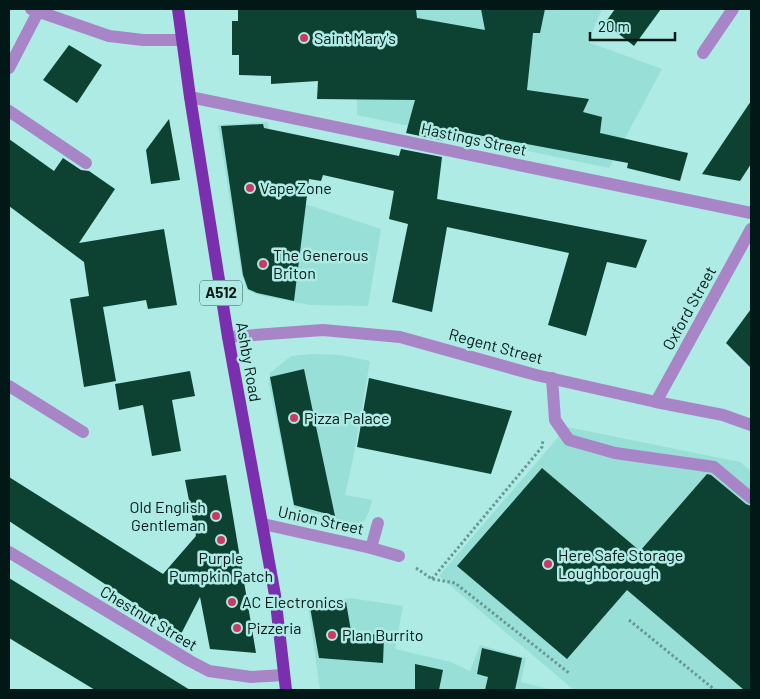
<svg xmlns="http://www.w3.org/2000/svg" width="760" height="699" viewBox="0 0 760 699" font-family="Barlow,sans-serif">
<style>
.built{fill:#98dfd7}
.building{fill:#0d4232}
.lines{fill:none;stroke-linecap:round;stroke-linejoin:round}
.path{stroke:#6a9793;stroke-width:3;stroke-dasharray:2.5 2.5;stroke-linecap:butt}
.minor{stroke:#a885c7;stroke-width:12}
.major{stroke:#7a2fae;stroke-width:12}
.poi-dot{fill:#ca3b64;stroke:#aeebe4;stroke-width:2}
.labels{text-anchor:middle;stroke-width:5;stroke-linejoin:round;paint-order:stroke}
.shield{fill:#aeebe4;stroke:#355754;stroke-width:1}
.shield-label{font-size:15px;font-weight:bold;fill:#011817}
.poi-label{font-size:16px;fill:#011817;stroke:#aeebe4;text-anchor:start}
.street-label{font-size:16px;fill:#011817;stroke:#aeebe4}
</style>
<rect width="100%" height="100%" fill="#aeebe4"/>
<g class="built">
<polygon points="350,9 602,9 588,42 662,69 609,168 357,115 356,9"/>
<polygon points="268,122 278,199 311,206 381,229 368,306 310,305 259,295 247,290 242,276 218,125"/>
<polygon points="311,354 340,355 370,361 354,454 345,495 372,500 368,514 364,521 359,524 346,522 294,508 269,384 270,373 291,356"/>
<polygon points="567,427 740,462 751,471 751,690 574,690 439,576"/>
<polygon points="350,598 403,606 395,649 451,662 470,671 480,645 526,658 521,682 552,690 320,690 308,605"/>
</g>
<g class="building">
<polygon points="238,9 416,9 417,18 485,30 481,9 545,9 540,33 533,33 527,90 589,99 583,112 602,117 600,133 688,153 680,181 627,168 628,163 446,129 444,141 406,133 415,100 317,99 318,81 271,84 271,76 239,75 239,55 232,55 232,21 238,21"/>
<polygon points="615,9 661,9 634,46 605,23"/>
<polygon points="69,45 102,65 77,103 43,80"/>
<polygon points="751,101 751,164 740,181 702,174"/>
<polygon points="169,119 180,180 151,184 146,150"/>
<polygon points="263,124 264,128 399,156 401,149 442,157 437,199 647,240 636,268 607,262 586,336 548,325 569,253 447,227 432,312 392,302 408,224 389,219 394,191 323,175 321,181 309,179 294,301 257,293 248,289 243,275 221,126"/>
<polygon points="9,139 54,171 63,158 81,170 89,171 115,189 79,243 164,229 177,305 148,309 146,300 103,307 116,381 84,387 70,299 89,296 84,262 9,206"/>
<polygon points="751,309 751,368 726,343"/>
<polygon points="304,369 318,436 335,516 294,505 270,377"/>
<polygon points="190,371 195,396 172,400 181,451 152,456 143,405 119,410 115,384"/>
<polygon points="369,378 512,411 491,474 357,447"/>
<polygon points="542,468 640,551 707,474 711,475 746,504 751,506 751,690 744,690 627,590 567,659 457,566"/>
<polygon points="226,475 256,653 210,649 200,597 181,634 9,521 9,477 163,574 196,536 185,480"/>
<polygon points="9,578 190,690 95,690 9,638"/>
<polygon points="346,602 351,631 384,636 383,663 319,658 310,607"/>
<polygon points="482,648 522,658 515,690 485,690 488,677 477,674"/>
<polygon points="415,664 443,670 439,690 415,690"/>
</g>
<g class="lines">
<g class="path">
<polyline points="416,568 432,579 455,583 569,673"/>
<polyline points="432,579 542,447 543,440"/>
<polyline points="629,620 715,690"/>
</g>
<g class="minor">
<polyline points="31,9 109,36 143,40 182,40"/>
<polyline points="703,53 733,9"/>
<polyline points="9,68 38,12"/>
<polyline points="190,97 751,213"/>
<polyline points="9,111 86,163"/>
<polyline points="228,337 323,330 400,337 536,375 656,402 723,415 751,425"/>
<polyline points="552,378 555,420 569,440 615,453 714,467 751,498"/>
<polyline points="9,386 83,432"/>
<polyline points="656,402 751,229"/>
<polyline points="263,524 371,548 399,556"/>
<polyline points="371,548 378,523"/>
<polyline points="9,552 190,661 209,671 251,677 284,675"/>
</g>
<polyline class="major" points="178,9 190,97 228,337 275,595 286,690"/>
</g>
<g class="poi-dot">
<circle cx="304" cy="38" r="5"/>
<circle cx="250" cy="188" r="5"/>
<circle cx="263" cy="264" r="5"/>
<circle cx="294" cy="418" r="5"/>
<circle cx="216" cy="516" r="5"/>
<circle cx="221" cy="540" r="5"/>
<circle cx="548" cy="564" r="5"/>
<circle cx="232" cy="602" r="5"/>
<circle cx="237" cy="628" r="5"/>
<circle cx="332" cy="635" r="5"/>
</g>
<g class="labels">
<rect class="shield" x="200" y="280.5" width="42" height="25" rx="4"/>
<g class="shield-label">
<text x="221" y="298">A512</text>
</g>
<g class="poi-label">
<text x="314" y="44">Saint Mary's</text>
<text x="260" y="194">Vape Zone</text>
<text x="273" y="261">The Generous<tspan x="273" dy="18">Briton</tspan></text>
<text x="304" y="424">Pizza Palace</text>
<text x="206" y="513" text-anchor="end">Old English<tspan x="206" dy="18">Gentleman</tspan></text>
<text x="558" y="561">Here Safe Storage<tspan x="558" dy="18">Loughborough</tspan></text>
<text x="221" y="564" text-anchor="middle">Purple<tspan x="221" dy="18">Pumpkin Patch</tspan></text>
<text x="242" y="608">AC Electronics</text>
<text x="247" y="634">Pizzeria</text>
<text x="342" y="641">Plan Burrito</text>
</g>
<g class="street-label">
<text transform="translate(474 139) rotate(12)" y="6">Hastings Street</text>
<text transform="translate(689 308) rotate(-61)" y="6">Oxford Street</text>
<text transform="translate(496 346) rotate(15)" y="6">Regent Street</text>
<text transform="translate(249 362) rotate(80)" y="6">Ashby Road</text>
<text transform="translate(321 520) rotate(12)" y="6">Union Street</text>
<text transform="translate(149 618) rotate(31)" y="6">Chestnut Street</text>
</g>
</g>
<rect width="760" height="699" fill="none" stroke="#011817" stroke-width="20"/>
<path d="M590 32v8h85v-8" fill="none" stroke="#011817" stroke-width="2.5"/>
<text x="598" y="32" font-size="15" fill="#011817" stroke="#aeebe4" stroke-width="4" paint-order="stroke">20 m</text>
</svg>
